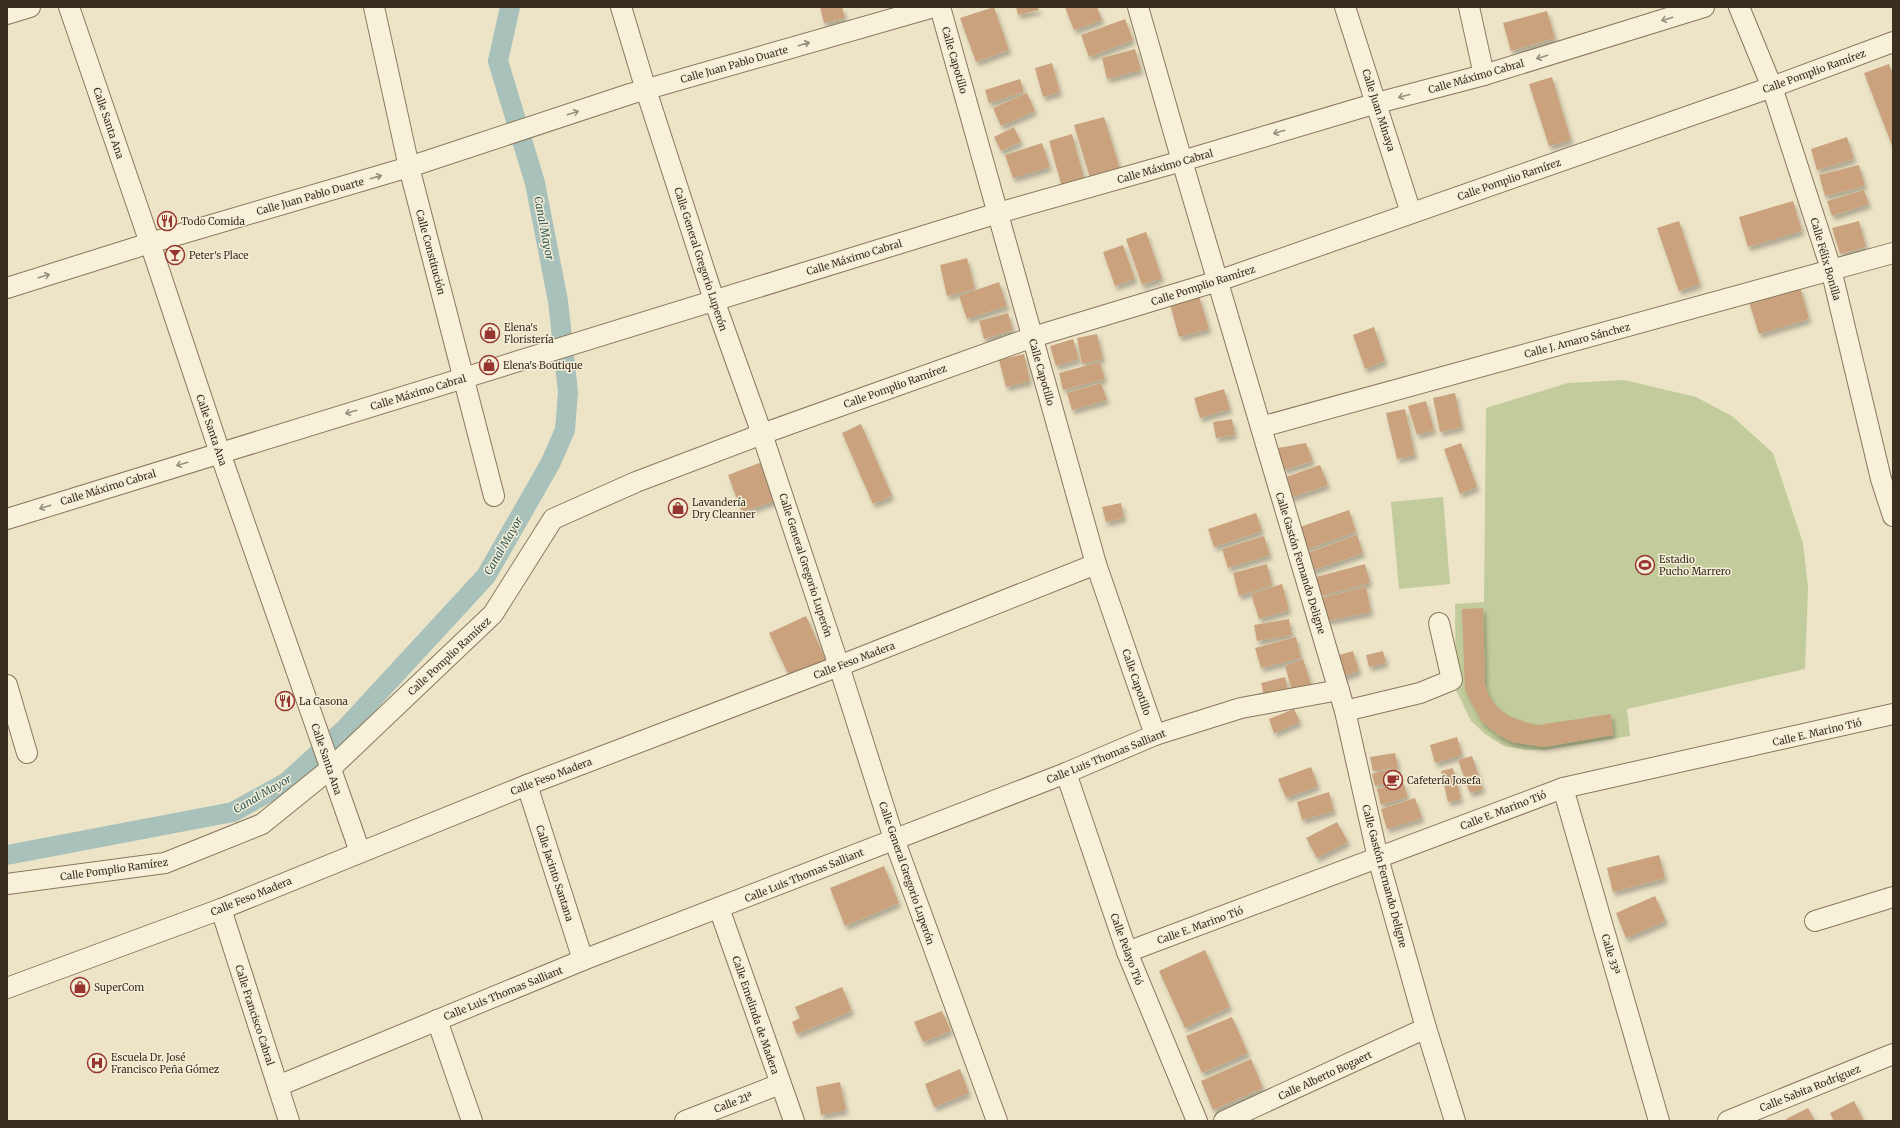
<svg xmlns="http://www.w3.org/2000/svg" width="1900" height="1128" viewBox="0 0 1900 1128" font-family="Merriweather,serif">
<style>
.green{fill:#c2cb9b}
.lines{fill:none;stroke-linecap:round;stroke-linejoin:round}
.canal{stroke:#a8c1bb;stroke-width:20}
.building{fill:#caa37e;filter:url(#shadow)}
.street-casing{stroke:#88775d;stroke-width:22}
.street{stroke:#f8f1da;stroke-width:20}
.oneway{stroke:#98907d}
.labels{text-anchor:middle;stroke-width:3;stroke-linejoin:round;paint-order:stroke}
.street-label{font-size:10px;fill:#392e20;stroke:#f5eed7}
.poi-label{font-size:10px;fill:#392e20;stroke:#f5eed7;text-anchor:start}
.water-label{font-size:11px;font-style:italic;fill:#305858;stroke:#f5eed7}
</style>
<defs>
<filter id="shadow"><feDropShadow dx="2.5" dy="4.5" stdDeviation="2" flood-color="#0004"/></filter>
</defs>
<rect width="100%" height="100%" fill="#ede4c7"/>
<g class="green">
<polygon points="1624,380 1696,397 1732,416 1773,453 1803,543 1808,587 1805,669 1627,709 1630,736 1544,750 1526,750 1504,746 1485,734 1471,721 1456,690 1455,604 1484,602 1486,408 1568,383"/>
<polygon points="1443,497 1450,584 1399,589 1391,502"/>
</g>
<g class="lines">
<polyline class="canal" points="7,855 233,812 287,782 344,730 486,576 550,464 565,430 568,392 558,301 535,183 498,61 510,7"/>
</g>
<g class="building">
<polygon points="820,7 842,7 845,18 824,23"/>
<polygon points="994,7 1009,50 976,62 960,18"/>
<polygon points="1016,7 1038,7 1039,10 1018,15"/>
<polygon points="1065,7 1097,7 1102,20 1074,30"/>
<polygon points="1547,11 1555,38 1511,51 1503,23"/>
<polygon points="1125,19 1133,40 1089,57 1081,35"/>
<polygon points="1135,49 1141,70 1107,79 1102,58"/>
<polygon points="1052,63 1060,92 1043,97 1035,68"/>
<polygon points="1889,64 1893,74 1893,148 1864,73"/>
<polygon points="1552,77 1571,140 1549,146 1529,84"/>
<polygon points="1020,79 1024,92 989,103 985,90"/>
<polygon points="1027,93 1035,111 1001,126 993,108"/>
<polygon points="1104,117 1121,172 1091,181 1074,125"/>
<polygon points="1014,127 1021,142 1001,151 994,137"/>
<polygon points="1072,134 1085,181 1062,187 1049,141"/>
<polygon points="1847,137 1854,159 1817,170 1811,149"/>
<polygon points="1042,143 1050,167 1013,178 1005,155"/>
<polygon points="1859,165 1865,186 1825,196 1819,175"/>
<polygon points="1864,190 1869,204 1832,216 1827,201"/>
<polygon points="1793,201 1802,231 1748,247 1739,217"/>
<polygon points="1679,221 1700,284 1679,291 1657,228"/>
<polygon points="1859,221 1866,247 1840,254 1832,228"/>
<polygon points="1146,232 1162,278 1142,285 1126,239"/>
<polygon points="1123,245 1135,279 1115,286 1103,252"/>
<polygon points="967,258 975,289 947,296 940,265"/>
<polygon points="999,282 1007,306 967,319 959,296"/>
<polygon points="1800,287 1809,319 1759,334 1749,302"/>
<polygon points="1199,296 1209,329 1179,337 1170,304"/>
<polygon points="1008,313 1013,330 984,339 979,321"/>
<polygon points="1374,327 1385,361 1365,369 1353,335"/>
<polygon points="1097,334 1103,359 1082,364 1077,338"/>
<polygon points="1073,339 1079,359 1056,366 1050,346"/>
<polygon points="1024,354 1030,381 1006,387 999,360"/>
<polygon points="1100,362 1105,379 1063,390 1059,373"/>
<polygon points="1101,383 1107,400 1072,410 1067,393"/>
<polygon points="1224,389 1230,409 1200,418 1194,398"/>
<polygon points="1455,393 1462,427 1440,432 1433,398"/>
<polygon points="1426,401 1434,430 1417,435 1408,406"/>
<polygon points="1405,409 1415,455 1397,459 1386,413"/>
<polygon points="1232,419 1235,435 1216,438 1213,422"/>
<polygon points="861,424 892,496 873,504 842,433"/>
<polygon points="1306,443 1313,461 1284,470 1278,448"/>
<polygon points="1461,443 1477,487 1460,494 1444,449"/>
<polygon points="762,462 777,500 742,512 728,475"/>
<polygon points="1320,465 1328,485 1290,498 1283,478"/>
<polygon points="1121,503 1124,518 1106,522 1102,507"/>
<polygon points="1349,510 1356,532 1305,550 1297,528"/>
<polygon points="1256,513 1262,531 1214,547 1208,529"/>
<polygon points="1357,535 1363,553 1311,571 1305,554"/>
<polygon points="1264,536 1270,555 1228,568 1222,549"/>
<polygon points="1267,564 1272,585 1239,596 1233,573"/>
<polygon points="1365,564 1370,583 1321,596 1316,577"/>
<polygon points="1282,584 1289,610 1259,619 1251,594"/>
<polygon points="1366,587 1371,612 1326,621 1321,598"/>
<polygon points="1483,608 1485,684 1489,696 1497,707 1509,716 1525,722 1538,725 1611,714 1613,735 1544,747 1512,742 1500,736 1482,722 1465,690 1462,609"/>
<polygon points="806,616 826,660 789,676 769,633"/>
<polygon points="1289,619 1292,635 1257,641 1254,625"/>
<polygon points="1296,637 1301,658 1261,668 1255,648"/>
<polygon points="1353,651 1359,671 1339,678 1332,657"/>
<polygon points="1383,651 1386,663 1369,667 1366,655"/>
<polygon points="1303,659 1311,684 1292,690 1285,666"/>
<polygon points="1285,677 1289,694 1265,699 1261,683"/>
<polygon points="1294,709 1300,722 1274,733 1269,719"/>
<polygon points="1457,737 1462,755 1435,763 1430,745"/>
<polygon points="1395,753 1398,767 1373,771 1370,757"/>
<polygon points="1472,756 1483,789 1470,793 1458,760"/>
<polygon points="1311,767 1318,786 1286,798 1278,779"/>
<polygon points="1397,767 1399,780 1375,786 1372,774"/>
<polygon points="1453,768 1461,799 1448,802 1441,771"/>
<polygon points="1403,782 1408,797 1381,805 1377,789"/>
<polygon points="1329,792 1334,811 1302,820 1297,802"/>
<polygon points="1415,798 1422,818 1387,829 1381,809"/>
<polygon points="1337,822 1348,842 1317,858 1306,838"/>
<polygon points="1659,855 1665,878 1613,892 1607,868"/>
<polygon points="884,866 899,903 845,926 830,888"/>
<polygon points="1655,896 1666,921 1626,938 1616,913"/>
<polygon points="1205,950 1230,1007 1185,1028 1159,971"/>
<polygon points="842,987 852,1011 797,1034 792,1022 800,1018 795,1007"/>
<polygon points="942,1011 951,1031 923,1042 914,1022"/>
<polygon points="1232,1017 1248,1053 1202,1073 1186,1036"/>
<polygon points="1251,1059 1263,1088 1213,1110 1201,1081"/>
<polygon points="960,1069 969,1093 934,1107 925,1084"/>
<polygon points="840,1082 846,1110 821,1115 816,1087"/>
<polygon points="1854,1101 1864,1121 1834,1121 1830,1113"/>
<polygon points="1808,1108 1815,1121 1787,1121 1786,1119"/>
</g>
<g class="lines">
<g class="street-casing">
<g id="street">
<polyline points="69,7 150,243 220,453 360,852"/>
<polyline points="374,7 409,167 494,496"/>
<polyline points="621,7 646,90 714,300 762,434 839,666 894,839 997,1121"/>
<polyline points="940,7 1096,564 1155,735"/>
<polyline points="1138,7 1182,161 1345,711 1378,858 1426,1028 1455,1121"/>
<polyline points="1345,7 1411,213"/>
<polyline points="1469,7 1484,75"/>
<polyline points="1739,7 1772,87 1831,269 1881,479 1893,516"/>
<polyline points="7,14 30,7"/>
<polyline points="7,288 150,243 409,167 630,94 934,7"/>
<polyline points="1261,427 1893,253"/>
<polyline points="7,519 998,213 1182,161 1377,103 1484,75 1704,7"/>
<polyline points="7,685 27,753"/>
<polyline points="1345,711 1420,693 1452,680 1439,623"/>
<polyline points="1066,773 1127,952 1197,1121"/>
<polyline points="527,785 583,960"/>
<polyline points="1563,788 1659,1121"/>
<polyline points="7,884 165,863 262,824 330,769 493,614 553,519 636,482 762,434 1033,337 1218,281 1772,87 1893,42"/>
<polyline points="719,908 794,1121"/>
<polyline points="221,909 289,1121"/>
<polyline points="1815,921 1893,897"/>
<polyline points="1127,952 1563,788 1893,714"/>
<polyline points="7,988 221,909 527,785 839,666 1096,564"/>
<polyline points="437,1020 472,1121"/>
<polyline points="278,1086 583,960 1066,773 1155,735 1241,708 1339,690"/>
<polyline points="685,1121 780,1084"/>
<polyline points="1224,1121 1426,1028"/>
<polyline points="1728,1121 1893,1054"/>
</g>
</g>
<use href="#street" class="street"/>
</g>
<defs><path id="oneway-shaft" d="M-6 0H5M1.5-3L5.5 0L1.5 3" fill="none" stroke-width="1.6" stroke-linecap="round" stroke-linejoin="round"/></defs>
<g class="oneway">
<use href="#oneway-shaft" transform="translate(1667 19) rotate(163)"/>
<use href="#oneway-shaft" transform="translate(804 44) rotate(-16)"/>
<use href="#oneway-shaft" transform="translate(1542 57) rotate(163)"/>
<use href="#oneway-shaft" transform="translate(1404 96) rotate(165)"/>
<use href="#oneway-shaft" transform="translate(573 113) rotate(-18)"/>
<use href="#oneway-shaft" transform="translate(1279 132) rotate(163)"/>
<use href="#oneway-shaft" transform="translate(376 177) rotate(-16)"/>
<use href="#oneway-shaft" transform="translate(44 276) rotate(-17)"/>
<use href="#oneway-shaft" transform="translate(351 412) rotate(163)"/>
<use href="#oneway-shaft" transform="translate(182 464) rotate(163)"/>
<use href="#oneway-shaft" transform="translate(45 507) rotate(163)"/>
</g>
<defs>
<g id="restaurant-ring" transform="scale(1)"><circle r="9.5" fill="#f5eed7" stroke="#96352f" stroke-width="1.5"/><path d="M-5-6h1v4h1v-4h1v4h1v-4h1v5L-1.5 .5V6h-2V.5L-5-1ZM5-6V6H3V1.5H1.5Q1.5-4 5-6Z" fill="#96352f"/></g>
<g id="bar-ring" transform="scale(1)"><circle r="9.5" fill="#f5eed7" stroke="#96352f" stroke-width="1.5"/><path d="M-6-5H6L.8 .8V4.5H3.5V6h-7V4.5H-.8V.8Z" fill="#96352f"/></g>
<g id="shop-ring" transform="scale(1)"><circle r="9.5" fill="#f5eed7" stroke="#96352f" stroke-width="1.5"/><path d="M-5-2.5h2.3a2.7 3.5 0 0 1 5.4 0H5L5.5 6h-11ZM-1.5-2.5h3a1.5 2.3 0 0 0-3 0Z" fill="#96352f"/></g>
<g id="stadium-ring" transform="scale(1)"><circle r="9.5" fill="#f5eed7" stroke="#96352f" stroke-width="1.5"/><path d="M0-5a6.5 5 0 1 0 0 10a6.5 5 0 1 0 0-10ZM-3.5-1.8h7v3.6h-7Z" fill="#96352f"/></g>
<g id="cafe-ring" transform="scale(1)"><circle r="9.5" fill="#f5eed7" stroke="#96352f" stroke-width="1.5"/><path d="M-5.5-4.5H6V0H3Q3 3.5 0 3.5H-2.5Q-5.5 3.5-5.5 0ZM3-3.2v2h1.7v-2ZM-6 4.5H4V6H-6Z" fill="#96352f"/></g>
<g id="hospital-ring" transform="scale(1)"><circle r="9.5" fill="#f5eed7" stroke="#96352f" stroke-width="1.5"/><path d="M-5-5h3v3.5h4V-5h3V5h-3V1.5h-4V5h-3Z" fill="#96352f"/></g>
</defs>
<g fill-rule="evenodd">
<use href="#restaurant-ring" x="167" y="221"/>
<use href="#bar-ring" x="175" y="255"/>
<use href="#shop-ring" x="490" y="333"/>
<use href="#shop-ring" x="489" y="365"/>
<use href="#shop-ring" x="678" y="508"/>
<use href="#stadium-ring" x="1645" y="565"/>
<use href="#restaurant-ring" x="285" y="701"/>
<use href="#cafe-ring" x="1393" y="780"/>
<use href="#shop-ring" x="80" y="987"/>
<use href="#hospital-ring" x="97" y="1063"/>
</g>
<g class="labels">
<g class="street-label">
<text transform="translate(955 60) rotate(74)" y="4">Calle Capotillo</text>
<text transform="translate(734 64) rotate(-16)" y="4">Calle Juan Pablo Duarte</text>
<text transform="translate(1814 71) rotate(-20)" y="4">Calle Pomplio Ramírez</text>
<text transform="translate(1476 76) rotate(-16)" y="4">Calle Máximo Cabral</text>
<text transform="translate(1379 110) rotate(72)" y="4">Calle Juan Minaya</text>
<text transform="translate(109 123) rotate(71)" y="4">Calle Santa Ana</text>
<text transform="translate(1165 166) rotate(-16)" y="4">Calle Máximo Cabral</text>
<text transform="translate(1509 179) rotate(-19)" y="4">Calle Pomplio Ramírez</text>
<text transform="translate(310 196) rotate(-16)" y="4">Calle Juan Pablo Duarte</text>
<text transform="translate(431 252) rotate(75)" y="4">Calle Constitución</text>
<text transform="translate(854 257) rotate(-17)" y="4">Calle Máximo Cabral</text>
<text transform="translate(701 259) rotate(72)" y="4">Calle General Gregorio Luperón</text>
<text transform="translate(1826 259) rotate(74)" y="4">Calle Félix Bonilla</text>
<text transform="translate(1203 285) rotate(-18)" y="4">Calle Pomplio Ramírez</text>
<text transform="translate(1577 340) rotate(-15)" y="4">Calle J. Amaro Sánchez</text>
<text transform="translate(1042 372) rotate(74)" y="4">Calle Capotillo</text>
<text transform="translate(895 386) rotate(-20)" y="4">Calle Pomplio Ramírez</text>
<text transform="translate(418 392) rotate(-17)" y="4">Calle Máximo Cabral</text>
<text transform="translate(212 430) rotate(71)" y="4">Calle Santa Ana</text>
<text transform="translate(108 487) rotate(-17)" y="4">Calle Máximo Cabral</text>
<text transform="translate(1301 563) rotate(73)" y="4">Calle Gastón Fernando Deligne</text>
<text transform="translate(806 565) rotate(72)" y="4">Calle General Gregorio Luperón</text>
<text transform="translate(449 656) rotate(-43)" y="4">Calle Pomplio Ramírez</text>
<text transform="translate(854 660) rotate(-21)" y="4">Calle Feso Madera</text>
<text transform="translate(1137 682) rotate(71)" y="4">Calle Capotillo</text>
<text transform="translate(1817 732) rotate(-13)" y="4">Calle E. Marino Tió</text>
<text transform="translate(1106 756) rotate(-22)" y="4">Calle Luis Thomas Salliant</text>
<text transform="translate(327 759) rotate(71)" y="4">Calle Santa Ana</text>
<text transform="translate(551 776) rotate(-21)" y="4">Calle Feso Madera</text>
<text transform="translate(1503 810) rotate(-21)" y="4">Calle E. Marino Tió</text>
<text transform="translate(114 869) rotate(-8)" y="4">Calle Pomplio Ramírez</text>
<text transform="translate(555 873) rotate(72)" y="4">Calle Jacinto Santana</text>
<text transform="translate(907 873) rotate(71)" y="4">Calle General Gregorio Luperón</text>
<text transform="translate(804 875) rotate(-22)" y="4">Calle Luis Thomas Salliant</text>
<text transform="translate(1385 876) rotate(75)" y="4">Calle Gastón Fernando Deligne</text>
<text transform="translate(251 896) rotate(-22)" y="4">Calle Feso Madera</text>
<text transform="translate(1200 925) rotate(-20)" y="4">Calle E. Marino Tió</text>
<text transform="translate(1127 949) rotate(70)" y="4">Calle Pelayo Tió</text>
<text transform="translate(1611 954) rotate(74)" y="4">Calle 33ª</text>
<text transform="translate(503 993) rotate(-22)" y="4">Calle Luis Thomas Salliant</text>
<text transform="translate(255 1015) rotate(72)" y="4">Calle Francisco Cabral</text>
<text transform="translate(756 1015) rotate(71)" y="4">Calle Emelinda de Madera</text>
<text transform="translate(1325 1075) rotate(-25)" y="4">Calle Alberto Bogaert</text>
<text transform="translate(1810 1088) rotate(-22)" y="4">Calle Sabita Rodríguez</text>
<text transform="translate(733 1102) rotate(-21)" y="4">Calle 21ª</text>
</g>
<g class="poi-label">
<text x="181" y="225">Todo Comida</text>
<text x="189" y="259">Peter's Place</text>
<text x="504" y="331">Elena's<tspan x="504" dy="12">Floristería</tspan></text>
<text x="503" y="369">Elena's Boutique</text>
<text x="692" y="506">Lavandería<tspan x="692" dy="12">Dry Cleanner</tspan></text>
<text x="1659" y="563">Estadio<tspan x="1659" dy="12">Pucho Marrero</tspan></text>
<text x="299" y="705">La Casona</text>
<text x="1407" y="784">Cafetería Josefa</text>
<text x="94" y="991">SuperCom</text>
<text x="111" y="1061">Escuela Dr. José<tspan x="111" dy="12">Francisco Peña Gómez</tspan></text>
</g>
<g class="water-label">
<text transform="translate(544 228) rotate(79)" y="4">Canal Mayor</text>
<text transform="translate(503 546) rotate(-60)" y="4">Canal Mayor</text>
<text transform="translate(262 794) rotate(-30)" y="4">Canal Mayor</text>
</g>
</g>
<rect width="1900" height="1128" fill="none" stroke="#392e20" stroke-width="16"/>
</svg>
